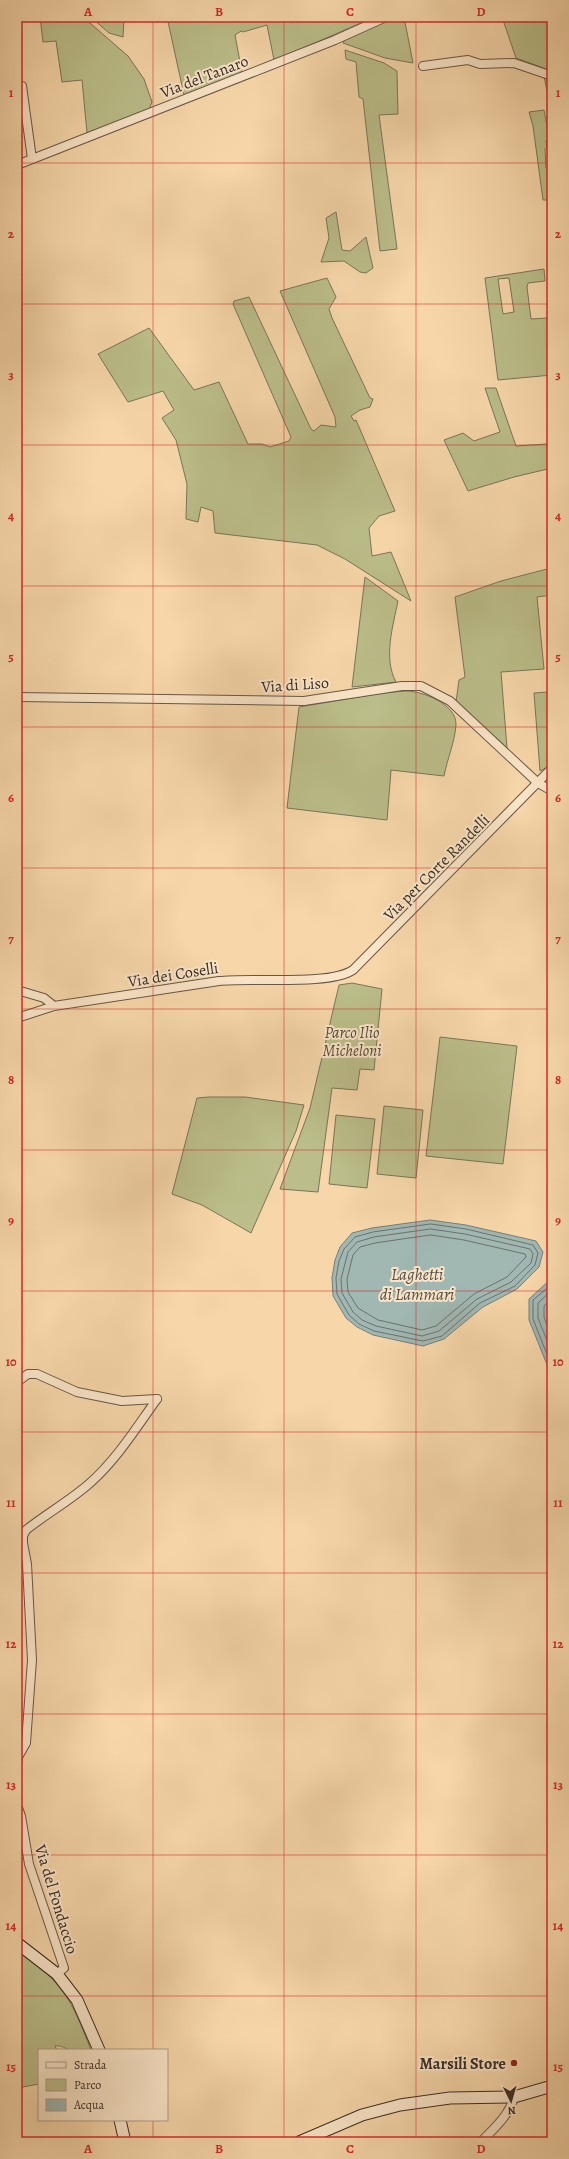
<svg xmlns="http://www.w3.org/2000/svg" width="569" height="2159" viewBox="0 0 569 2159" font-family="Alegreya,serif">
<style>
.green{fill:#bbbe8a;stroke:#7a7558;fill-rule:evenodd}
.water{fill:#a0b7b2;stroke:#777f7a}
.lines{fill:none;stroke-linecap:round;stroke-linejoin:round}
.shore{stroke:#6c726c;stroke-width:1}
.street-casing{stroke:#685746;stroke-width:10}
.secondary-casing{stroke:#392c25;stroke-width:13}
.street{stroke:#fae5c8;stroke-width:8}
.secondary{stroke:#fae5c8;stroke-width:11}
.grid{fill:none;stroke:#d62828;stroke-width:1;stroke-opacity:0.55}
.poi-dot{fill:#8f2418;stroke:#fae5c8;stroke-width:1.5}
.labels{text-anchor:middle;stroke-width:4;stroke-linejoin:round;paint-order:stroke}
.street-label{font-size:16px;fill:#392c25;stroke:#fae5c8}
.park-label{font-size:16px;font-style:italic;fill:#534939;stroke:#fae5c8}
.poi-label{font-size:16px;font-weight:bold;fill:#392c25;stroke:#fae5c8;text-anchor:end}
.water-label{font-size:17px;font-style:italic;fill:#534f48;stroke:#fae5c8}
.neatline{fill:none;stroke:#d62828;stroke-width:1.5}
.grid-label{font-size:13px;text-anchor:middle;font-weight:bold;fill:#d62828}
</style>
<rect width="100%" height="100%" fill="#f7d7aa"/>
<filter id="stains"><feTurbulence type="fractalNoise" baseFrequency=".005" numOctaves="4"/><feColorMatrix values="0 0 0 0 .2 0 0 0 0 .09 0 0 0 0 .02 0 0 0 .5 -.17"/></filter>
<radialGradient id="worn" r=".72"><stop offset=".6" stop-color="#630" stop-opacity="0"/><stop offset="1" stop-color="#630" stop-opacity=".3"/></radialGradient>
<g class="green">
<polygon points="40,17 83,17 128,56 144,79 152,102 149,110 87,133 82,80 62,82 56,41 43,42"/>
<polygon points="91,17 124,17 123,37 109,33"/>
<path d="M167,17H271L294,22L295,17H375C341,31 308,47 274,60L267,25L243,32L241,31L235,35L242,73L184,95Z"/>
<polygon points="395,17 404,17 413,63 385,58 343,43 345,40"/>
<polygon points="502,17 552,17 552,71 516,58"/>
<polygon points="345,50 384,63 397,71 398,114 379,115 397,249 380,251 363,99 359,97 356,62 346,59"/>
<polygon points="544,76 552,78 552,116"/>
<polygon points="544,110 548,131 552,130 552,141 546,141 547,147 545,149 546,168 552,168 552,200 543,200 533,126 529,112"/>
<polygon points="336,212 342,250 350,251 366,237 373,268 366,273 360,272 344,261 321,262 329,238 326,218"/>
<path d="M544,269L545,281L528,283L527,287L531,319L548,318L552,375L498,380L485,278ZM509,278L514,312L503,314L498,279Z"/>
<polygon points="327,278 336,297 329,309 332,318 370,398 373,399 370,407 360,410 351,416 354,421 356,420 395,511 379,516 369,528 372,556 391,552 411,601 345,559 317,545 215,533 213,511 201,507 198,522 186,519 187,484 176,440 162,418 174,410 163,391 128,402 98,354 149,328 194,390 219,382 248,444 262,444 270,447 289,441 291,437 233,304 234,301 249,297 311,429 314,431 321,425 336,427 335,417 280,291"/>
<polygon points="485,388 496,388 516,446 546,444 552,457 552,468 514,477 468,491 444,440 463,433 474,441 500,432"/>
<polygon points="551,568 552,595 537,597 544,669 501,672 507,748 456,702 459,680 465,677 455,597 501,581"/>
<path d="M365,577L398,601C393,626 383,658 396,682L352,687Z"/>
<polygon points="552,679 552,762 548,767 540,771 534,693 549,692"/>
<path d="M406,691C422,691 457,704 456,725C455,741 447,760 444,776L391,770L387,820L287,808L299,707L382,693Z"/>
<polygon points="352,983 382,989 374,1070 360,1069 357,1090 332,1088 318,1192 280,1189 310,1108 339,985"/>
<polygon points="440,1037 517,1046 503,1164 426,1156"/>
<polygon points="209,1097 245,1097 304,1105 296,1131 251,1233 202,1205 172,1194 197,1098"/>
<polygon points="384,1106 423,1110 416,1178 377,1174"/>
<polygon points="336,1115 375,1119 367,1188 329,1184"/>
<path d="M17,1950C63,1983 71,1998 91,2050C84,2050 77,2051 71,2050C65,2049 62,2045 55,2046L57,2050H39V2084L17,2088Z"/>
</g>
<g class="water">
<polygon points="430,1220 466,1225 536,1241 543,1252 539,1267 517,1289 483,1307 444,1339 423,1346 373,1335 357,1327 346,1318 333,1296 332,1278 335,1260 340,1247 352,1233 372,1228"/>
<polygon points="552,1278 552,1377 529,1320 529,1299"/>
</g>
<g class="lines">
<g class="shore">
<polygon points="431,1224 466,1229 533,1245 538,1253 535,1265 515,1286 480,1303 442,1336 423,1341 374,1331 359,1324 349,1315 337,1294 336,1278 339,1261 344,1249 355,1237 373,1232"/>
<polygon points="431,1229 465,1234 530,1249 533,1254 531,1263 511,1282 477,1299 439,1331 422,1336 376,1326 362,1320 353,1312 342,1293 341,1279 348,1252 357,1242 374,1237"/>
<polygon points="431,1235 464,1240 525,1254 526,1257 507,1277 474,1294 436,1326 422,1330 378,1320 358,1308 348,1292 347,1279 353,1255 360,1247 375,1243"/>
<polyline points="552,1284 533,1300 533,1319 552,1367"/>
<polyline points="552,1290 538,1303 538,1318 552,1353"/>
<polyline points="552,1298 544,1306 544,1317 552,1338"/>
</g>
<g class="street-casing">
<g id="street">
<polyline points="423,66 468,60 480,64 514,63 552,76"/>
<polyline points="17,87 22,86 32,159"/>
<polyline points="17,165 335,40 386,17"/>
<polyline points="17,697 304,701 402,686 421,686 450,701 538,783 552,791"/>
<polyline points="17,990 44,998 54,1006"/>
<path d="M17,1018L54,1006L219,981C252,977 329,986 353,970L552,768"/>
<polyline points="17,1382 28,1374 37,1374 77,1392 122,1401 157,1399"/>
<path d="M17,1764L18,1757L26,1743L32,1660L27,1564L23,1543V1536L26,1530C46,1514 71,1500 90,1483C117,1459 136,1428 157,1399"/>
<polyline points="17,1805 21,1816 29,1864 64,1968 57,1974"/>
<path d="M481,2142C494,2128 509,2116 514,2097"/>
</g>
</g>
<g class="secondary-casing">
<g id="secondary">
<polyline points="17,1943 57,1974 77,2000 99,2050"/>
<polyline points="120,2120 125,2142"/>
<polyline points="299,2142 362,2115 400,2105 450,2098 514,2097 552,2086"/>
</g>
</g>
<use href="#street" class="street"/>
<use href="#secondary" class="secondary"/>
</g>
<path class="grid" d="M153,17V2050M284,17V2142M416,17V2142M17,163H552M17,304H552M17,445H552M17,586H552M17,727H552M17,868H552M17,1009H552M17,1150H552M17,1291H552M17,1432H552M17,1573H552M17,1714H552M17,1855H552M17,1996H552M153,2120V2142"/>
<circle class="poi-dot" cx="514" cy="2063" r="4"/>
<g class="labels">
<g class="street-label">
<text transform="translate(204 76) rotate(-21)" y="6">Via del Tanaro</text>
<text transform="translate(295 684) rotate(-4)" y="6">Via di Liso</text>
<text transform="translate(436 867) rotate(-45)" y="6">Via per Corte Randelli</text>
<text transform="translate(173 974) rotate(-9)" y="6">Via dei Coselli</text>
<text transform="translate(57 1899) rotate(73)" y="6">Via del Fondaccio</text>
</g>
<g class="park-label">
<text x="352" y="1038">Parco Ilio<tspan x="352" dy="18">Micheloni</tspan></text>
</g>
<g class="poi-label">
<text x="506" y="2069">Marsili Store</text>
</g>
<g class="water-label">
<text x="417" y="1280">Laghetti<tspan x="417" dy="20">di Lammari</tspan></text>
</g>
</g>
<rect width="569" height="2159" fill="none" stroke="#f7d7aa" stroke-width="44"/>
<rect x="38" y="2049" width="130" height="72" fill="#fae5c8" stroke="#ad9b87"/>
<rect x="46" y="2062" width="20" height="6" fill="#fae5c8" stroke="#ad9b87"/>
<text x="74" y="2069" font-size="12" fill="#392c25">Strada</text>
<rect x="46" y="2079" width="20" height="12" fill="#bbbe8a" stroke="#ad9b87"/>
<text x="74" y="2089" font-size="12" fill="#392c25">Parco</text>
<rect x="46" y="2099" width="20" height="12" fill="#a0b7b2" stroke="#ad9b87"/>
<text x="74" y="2109" font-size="12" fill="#392c25">Acqua</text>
<g transform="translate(511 2101) rotate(175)" stroke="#fae5c8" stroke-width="3" paint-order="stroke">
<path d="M0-3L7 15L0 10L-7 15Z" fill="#392c25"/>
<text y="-6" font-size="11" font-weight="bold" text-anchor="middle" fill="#392c25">N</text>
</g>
<rect x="22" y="22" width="525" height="2115" class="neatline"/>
<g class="grid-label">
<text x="88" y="16">A</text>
<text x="219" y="16">B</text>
<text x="350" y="16">C</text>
<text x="481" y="16">D</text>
<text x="11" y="97">1</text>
<text x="558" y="97">1</text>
<text x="11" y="238">2</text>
<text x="558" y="238">2</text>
<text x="11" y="379">3</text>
<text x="558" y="379">3</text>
<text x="11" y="520">4</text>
<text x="558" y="520">4</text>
<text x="11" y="661">5</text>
<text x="558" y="661">5</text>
<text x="11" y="802">6</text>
<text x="558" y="802">6</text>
<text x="11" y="943">7</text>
<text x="558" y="943">7</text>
<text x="11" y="1084">8</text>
<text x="558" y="1084">8</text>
<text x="11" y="1225">9</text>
<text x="558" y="1225">9</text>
<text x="11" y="1366">10</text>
<text x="558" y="1366">10</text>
<text x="11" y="1507">11</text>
<text x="558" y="1507">11</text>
<text x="11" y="1648">12</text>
<text x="558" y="1648">12</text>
<text x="11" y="1789">13</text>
<text x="558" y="1789">13</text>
<text x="11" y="1930">14</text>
<text x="558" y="1930">14</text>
<text x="11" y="2071">15</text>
<text x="558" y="2071">15</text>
<text x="88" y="2153">A</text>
<text x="219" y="2153">B</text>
<text x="350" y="2153">C</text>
<text x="481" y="2153">D</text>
</g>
<rect width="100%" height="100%" filter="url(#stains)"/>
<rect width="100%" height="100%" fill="url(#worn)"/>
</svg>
